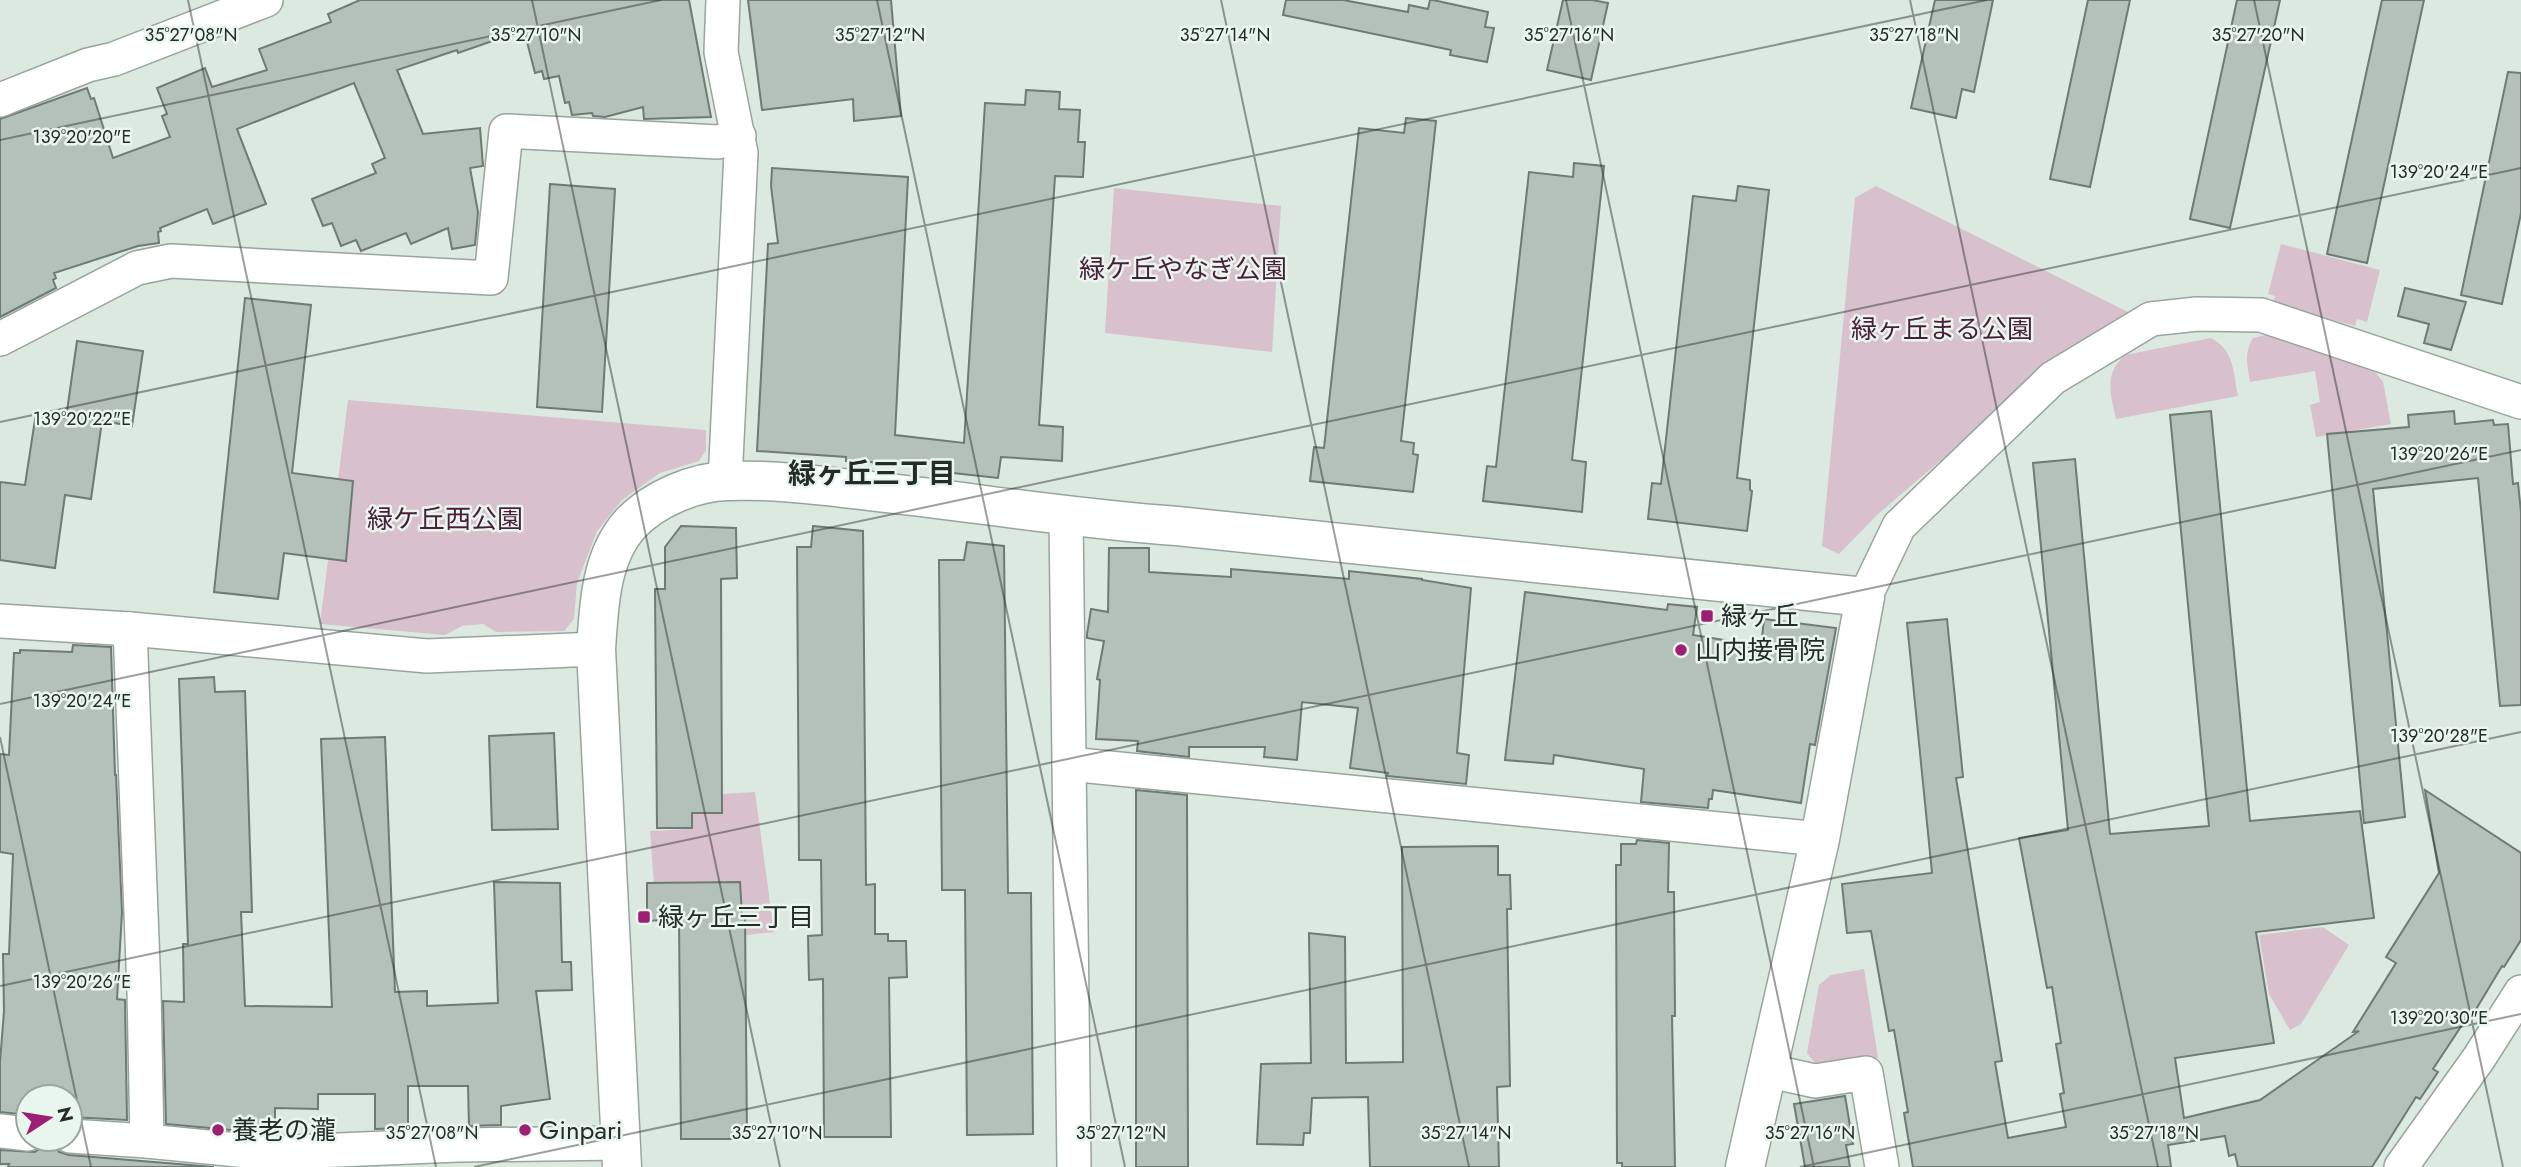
<svg xmlns="http://www.w3.org/2000/svg" width="2521" height="1167" viewBox="0 0 2521 1167" font-family="Jost,'Noto Sans JP',sans-serif">
<style>
.green{fill:#d8c0cd}
.building{fill:#b4c1ba;stroke:#6e7a73;stroke-width:2}
.lines{fill:none;stroke-linecap:round;stroke-linejoin:round}
.minor-casing{stroke:#97a59d;stroke-width:36}
.tertiary-casing{stroke:#97a59d;stroke-width:41}
.minor{stroke:#fff;stroke-width:33}
.tertiary{stroke:#fff;stroke-width:38}
.ticks{fill:none;stroke:#252b28;stroke-width:2;stroke-opacity:0.45}
.poi-dot{fill:#9c1e75;stroke:#e8f6ee;stroke-width:2.5}
.labels{text-anchor:middle;stroke-width:5;stroke-linejoin:round;paint-order:stroke}
.park-label{font-size:26px;fill:#4a1d39;stroke:#e8f6ee}
.poi-label{font-size:26px;fill:#252b28;stroke:#e8f6ee;text-anchor:start}
.neighbourhood-label{font-size:28px;font-weight:bold;fill:#252b28;stroke:#e8f6ee}
.ticks-label{font-size:18px;text-anchor:middle;fill:#252b28;stroke:#e8f6ee;stroke-width:5;stroke-linejoin:round;paint-order:stroke}
</style>
<rect width="100%" height="100%" fill="#dbe9e1"/>
<g class="green">
<polygon points="1876,186 2130,313 2037,378 1878,514 1839,554 1822,546 1855,198"/>
<polygon points="1114,188 1281,206 1272,352 1105,333"/>
<polygon points="2281,244 2380,270 2367,322 2357,319 2355,326 2273,305 2275,296 2268,294"/>
<path d="M2269,334L2372,368L2383,382L2391,424L2316,437L2310,405L2320,402L2315,371L2250,382C2247,365 2244,353 2253,338Z"/>
<path d="M2211,338C2235,351 2233,372 2238,396L2116,419C2111,393 2103,375 2125,355Z"/>
<polygon points="348,400 706,430 706,450 699,461 660,473 622,500 597,531 577,583 574,619 564,631 496,632 483,624 462,626 445,635 320,624"/>
<polygon points="755,792 774,932 746,935 744,913 710,913 655,899 650,831 691,829 691,813 723,810 722,794"/>
<polygon points="2323,927 2349,945 2301,1024 2290,1030 2269,994 2259,935"/>
<polygon points="1864,969 1878,1058 1817,1065 1807,1053 1819,985 1831,975"/>
</g>
<g class="building">
<polygon points="360,0 689,0 711,117 644,119 643,107 605,117 593,116 592,113 572,115 569,102 565,103 559,76 544,79 542,71 535,73 524,30 458,53 457,50 397,70 423,134 480,128 483,166 470,168 478,212 475,245 452,249 448,228 411,244 406,233 361,251 356,240 341,246 332,223 323,226 312,199 376,173 372,164 385,158 354,83 237,129 266,204 213,224 207,209 160,228 161,231 158,232 159,243 138,246 54,273 56,278 53,280 56,288 0,317 0,119 87,88 91,99 94,98 113,158 170,137 162,116 167,114 157,88 205,68 212,87 267,70 259,49 331,22 328,14"/>
<polygon points="748,0 891,0 901,116 854,121 853,99 762,110"/>
<polygon points="1286,0 1343,0 1408,12 1409,5 1428,9 1430,0 1433,0 1488,12 1485,27 1494,28 1487,62 1450,55 1451,50 1283,15"/>
<polygon points="1563,0 1592,0 1608,3 1591,80 1547,70"/>
<polygon points="1935,0 1993,0 1974,92 1962,89 1956,118 1911,108"/>
<polygon points="2088,0 2130,0 2090,187 2050,179"/>
<polygon points="2237,0 2280,0 2230,228 2190,219"/>
<polygon points="2382,0 2424,0 2367,263 2327,254"/>
<polygon points="2508,72 2521,73 2521,213 2502,304 2461,295"/>
<polygon points="1026,90 1060,92 1059,109 1080,110 1078,142 1085,142 1083,177 1055,176 1039,425 1063,427 1062,461 1001,457 998,478 935,471 935,465 846,461 846,457 757,451 768,244 778,243 771,186 772,168 908,177 895,435 964,443 985,103 1025,105"/>
<polygon points="1406,118 1436,121 1401,441 1414,443 1413,454 1418,455 1413,492 1310,481 1314,447 1324,448 1359,128 1404,133"/>
<polygon points="1574,163 1604,166 1572,460 1586,462 1582,512 1483,501 1487,466 1496,467 1529,172 1573,177"/>
<polygon points="550,184 615,189 602,412 537,407"/>
<polygon points="1738,186 1769,190 1737,478 1750,480 1750,490 1752,491 1747,531 1648,519 1652,483 1661,484 1693,196 1736,201"/>
<polygon points="2405,288 2466,302 2451,350 2424,343 2429,324 2398,316"/>
<polygon points="245,298 311,305 292,473 353,481 346,561 284,553 278,599 214,592"/>
<polygon points="77,341 143,351 132,426 102,421 91,499 65,495 55,568 0,560 0,482 25,485 36,413 66,418"/>
<polygon points="2211,411 2250,821 2360,811 2374,918 2256,932 2274,1043 2175,1058 2184,1118 2260,1100 2359,1031 2353,1032 2396,963 2386,957 2439,873 2425,790 2521,853 2521,940 2504,967 2502,966 2469,1021 2466,1019 2433,1069 2438,1072 2420,1099 2416,1097 2372,1167 2238,1167 2235,1154 2229,1156 2225,1136 2168,1145 2171,1167 1913,1167 1904,1113 1908,1112 1894,1030 1889,1031 1871,931 1847,933 1842,884 1932,873 1907,623 1947,619 1963,777 1956,778 2002,1061 1995,1062 2008,1138 2066,1127 2060,1094 2064,1093 2056,1044 2061,1043 2052,987 2047,988 2019,838 2068,830 2033,463 2075,459 2110,834 2209,826 2170,415"/>
<polygon points="2454,411 2455,424 2493,420 2494,425 2508,424 2513,484 2518,483 2521,512 2521,705 2500,706 2478,478 2373,489 2405,817 2364,823 2327,434 2409,427 2408,415"/>
<polygon points="681,526 736,528 737,578 721,579 722,813 692,813 692,828 657,828 655,589 665,589 665,547"/>
<polygon points="813,526 863,531 866,885 875,884 875,934 888,934 888,941 906,941 907,977 889,978 891,1137 824,1137 823,979 809,980 808,936 822,935 821,860 799,860 797,547 811,547"/>
<polygon points="967,542 1004,546 1008,893 1031,893 1033,1134 967,1135 965,890 942,890 939,560 964,560"/>
<polygon points="1109,548 1149,548 1149,572 1231,577 1231,569 1349,579 1349,571 1422,579 1422,580 1471,588 1457,753 1469,755 1466,784 1387,776 1388,773 1350,768 1358,708 1302,702 1297,760 1264,757 1265,747 1189,747 1189,757 1137,751 1138,741 1096,739 1100,680 1097,679 1104,641 1087,638 1087,634 1091,609 1108,612"/>
<polygon points="1525,592 1667,610 1668,604 1697,607 1693,635 1761,646 1764,619 1836,628 1815,745 1810,744 1801,803 1713,790 1712,799 1709,799 1708,808 1641,802 1644,769 1554,755 1553,764 1505,760"/>
<polygon points="73,645 111,647 115,775 116,775 122,912 117,999 125,1000 127,1120 70,1117 70,1097 28,1097 28,1115 0,1112 0,1062 4,1011 3,954 9,954 13,854 0,852 0,754 9,755 14,653 20,653 20,650 72,652"/>
<polygon points="214,677 215,692 245,691 252,912 241,912 245,1006 332,1007 321,739 385,737 395,992 427,991 427,1006 498,1003 494,882 560,883 562,962 571,962 572,990 536,991 550,1099 501,1106 501,1125 469,1126 468,1086 408,1086 408,1128 375,1129 375,1094 318,1094 318,1109 275,1108 275,1130 231,1130 166,1124 163,1001 184,1002 183,944 188,944 179,679"/>
<polygon points="554,733 558,829 492,830 489,736"/>
<polygon points="1136,790 1187,795 1188,1167 1136,1167"/>
<polygon points="1637,840 1669,843 1668,892 1674,892 1675,1016 1672,1016 1675,1167 1622,1167 1622,1163 1617,1163 1616,865 1621,865 1621,844 1636,844"/>
<polygon points="1498,846 1498,875 1510,875 1511,909 1507,909 1510,1086 1497,1087 1499,1167 1370,1167 1368,1097 1312,1098 1310,1133 1304,1133 1303,1145 1257,1144 1261,1064 1311,1063 1309,933 1345,937 1346,1063 1403,1062 1402,847"/>
<polygon points="740,882 742,915 745,915 747,1139 681,1139 679,919 647,921 647,883"/>
<polygon points="1845,1096 1853,1144 1846,1145 1850,1167 1805,1167 1794,1104"/>
<polygon points="46,1139 52,1139 59,1152 69,1155 214,1167 8,1167 9,1164 0,1164 0,1150 35,1152 43,1146"/>
</g>
<g class="lines">
<g class="minor-casing">
<g id="minor">
<polyline points="723,0 721,52 741,153 725,481"/>
<polyline points="0,100 88,65 114,59 266,0"/>
<polyline points="0,339 137,268 171,261 491,278 506,131 718,142 739,136"/>
<polyline points="1066,517 1074,1167"/>
<polyline points="1865,597 1899,526 2053,378 2151,319 2197,314 2261,315 2521,402"/>
<polyline points="0,621 130,629 427,656 596,649"/>
<polyline points="130,629 144,991 147,1141"/>
<polyline points="1069,764 1820,839"/>
<polyline points="1765,1070 1815,1081 1866,1073 1882,1167"/>
<polyline points="0,1131 28,1134"/>
<polyline points="70,1136 147,1141 267,1153 458,1145 622,1143"/>
<polyline points="2401,1167 2479,1058 2521,992"/>
</g>
</g>
<g class="tertiary-casing">
<path id="tertiary" d="M622,1167L596,649C599,606 600,557 631,523C654,499 694,482 727,481C774,479 823,486 870,491C973,502 1074,519 1177,526L1865,597L1820,839L1745,1167"/>
</g>
<use href="#minor" class="minor"/>
<use href="#tertiary" class="tertiary"/>
</g>
<path class="ticks" d="M188,0L436,1167M532,0L780,1167M877,0L1125,1167M1221,0L1469,1167M1566,0L1814,1167M1910,0L2158,1167M2254,0L2503,1167M0,140L661,0M0,422L1987,0M0,704L2521,168M0,737L91,1167M0,986L2521,450M474,1167L2521,732M1800,1167L2521,1014"/>
<g class="poi-dot">
<rect x="1700" y="609" width="14" height="14" rx="3.5"/>
<circle cx="1681" cy="650" r="7"/>
<rect x="637" y="910" width="14" height="14" rx="3.5"/>
<circle cx="218" cy="1130" r="7"/>
<circle cx="525" cy="1130" r="7"/>
</g>
<g class="labels">
<g class="park-label">
<text x="1183" y="278">緑ケ丘やなぎ公園</text>
<text x="1942" y="338">緑ヶ丘まる公園</text>
<text x="445" y="528">緑ケ丘西公園</text>
</g>
<g class="poi-label">
<text x="1721" y="625">緑ヶ丘</text>
<text x="1695" y="659">山内接骨院</text>
<text x="658" y="926">緑ヶ丘三丁目</text>
<text x="232" y="1139">養老の瀧</text>
<text x="539" y="1139">Ginpari</text>
</g>
<g class="neighbourhood-label">
<text x="872" y="483">緑ヶ丘三丁目</text>
</g>
</g>
<g class="ticks-label">
<text x="191" y="41">35°27'08"N</text>
<text x="536" y="41">35°27'10"N</text>
<text x="880" y="41">35°27'12"N</text>
<text x="1225" y="41">35°27'14"N</text>
<text x="1569" y="41">35°27'16"N</text>
<text x="1914" y="41">35°27'18"N</text>
<text x="2258" y="41">35°27'20"N</text>
<text x="82" y="143">139°20'20"E</text>
<text x="2439" y="178">139°20'24"E</text>
<text x="82" y="425">139°20'22"E</text>
<text x="2439" y="460">139°20'26"E</text>
<text x="82" y="707">139°20'24"E</text>
<text x="2439" y="742">139°20'28"E</text>
<text x="82" y="988">139°20'26"E</text>
<text x="2439" y="1024">139°20'30"E</text>
<text x="432" y="1139">35°27'08"N</text>
<text x="777" y="1139">35°27'10"N</text>
<text x="1121" y="1139">35°27'12"N</text>
<text x="1466" y="1139">35°27'14"N</text>
<text x="1810" y="1139">35°27'16"N</text>
<text x="2154" y="1139">35°27'18"N</text>
</g>
<g transform="translate(49 1118) rotate(78)"><circle r="33" fill="#e8f6ee" stroke="#9aa59f" stroke-width="2"/>
<path d="M0-5L12 26L0 18L-12 26Z" fill="#9c1e75"/>
<text y="-10" font-size="19" font-weight="bold" text-anchor="middle" fill="#252b28">N</text>
</g>
</svg>
